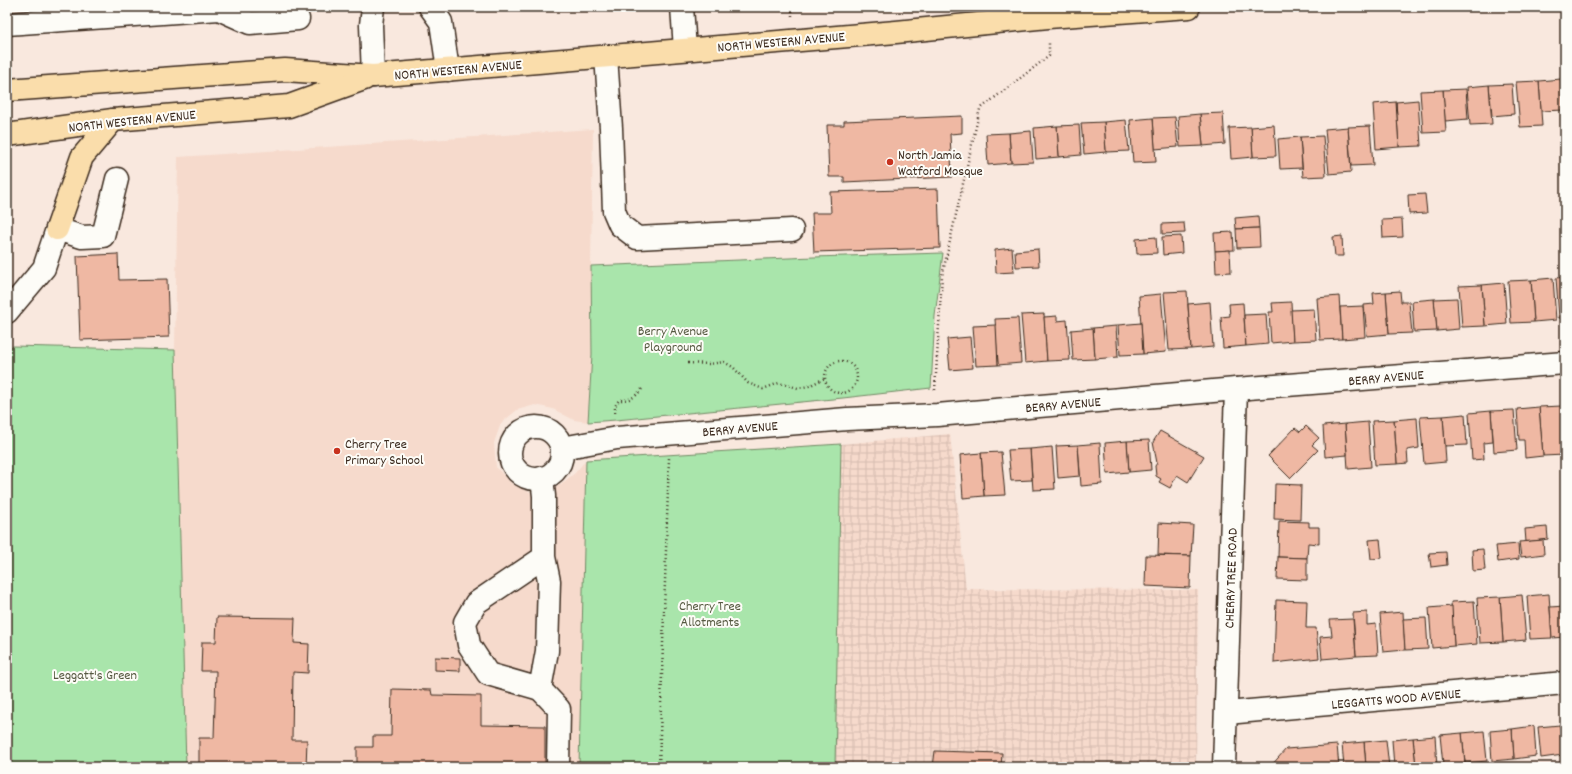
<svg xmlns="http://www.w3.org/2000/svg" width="1572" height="774" viewBox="0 0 1572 774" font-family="Dekko,sans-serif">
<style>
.built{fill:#f6dacc}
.industrial{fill:url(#industrial-grid)}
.green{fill:#a9e5ab;stroke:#728864}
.building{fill:#efb8a3;stroke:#3b2a1e}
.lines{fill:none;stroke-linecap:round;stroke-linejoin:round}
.minor-casing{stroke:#3b2a1e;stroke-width:25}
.highway-casing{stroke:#3b2a1e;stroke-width:25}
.path{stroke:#3b2a1e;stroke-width:2.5;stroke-dasharray:1 3;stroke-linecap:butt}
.minor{stroke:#fdfcf7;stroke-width:22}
.highway{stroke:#faddab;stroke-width:22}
.poi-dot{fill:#c8321e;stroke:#fdfcf7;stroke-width:1.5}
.labels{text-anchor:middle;stroke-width:4;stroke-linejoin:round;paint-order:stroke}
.street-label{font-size:14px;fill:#3b2a1e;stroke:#fdfcf7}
.poi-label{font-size:14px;fill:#3b2a1e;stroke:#fdfcf7;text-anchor:start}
.park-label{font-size:14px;fill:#565941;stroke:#fdfcf7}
</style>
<defs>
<pattern id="industrial-grid" width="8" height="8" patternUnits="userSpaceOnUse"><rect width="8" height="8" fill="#f6dacc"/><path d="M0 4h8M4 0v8" fill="none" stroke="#d4bbaf"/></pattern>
</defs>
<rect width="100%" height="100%" fill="#f9e8de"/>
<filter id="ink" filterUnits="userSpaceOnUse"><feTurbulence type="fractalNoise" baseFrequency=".025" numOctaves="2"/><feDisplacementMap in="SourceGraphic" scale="8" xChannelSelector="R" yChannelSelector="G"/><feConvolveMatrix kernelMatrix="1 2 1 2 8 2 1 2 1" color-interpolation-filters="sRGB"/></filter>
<g filter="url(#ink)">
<polygon class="built" points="593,129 591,266 592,354 588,422 574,420 553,409 535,405 517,410 501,423 494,443 496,467 512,484 532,493 548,491 561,484 575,473 586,460 579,767 186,767 175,350 178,157"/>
<polygon class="industrial" points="950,434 966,589 1198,590 1196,767 835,767 841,444"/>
<g class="green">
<polygon points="943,253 935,316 931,388 843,398 616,420 588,422 592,354 591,266 814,257"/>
<polygon points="13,346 175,350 186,767 7,767 7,349"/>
<polygon points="841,444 835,767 579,767 586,460"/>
</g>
<g class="building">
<polygon points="1561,79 1564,110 1541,111 1539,81"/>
<polygon points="1539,81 1542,126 1520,127 1516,82"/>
<polygon points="1512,84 1514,114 1492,116 1489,85"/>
<polygon points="1489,85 1492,124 1470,125 1467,87"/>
<polygon points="1466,89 1468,119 1445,121 1443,90"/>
<polygon points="1443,90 1446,132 1423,133 1420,91"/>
<polygon points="1418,100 1421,146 1399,147 1396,102"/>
<polygon points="1396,102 1399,147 1376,149 1373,104"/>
<polygon points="1223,113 1225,144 1203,146 1200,114"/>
<polygon points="1200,114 1203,146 1180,147 1178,116"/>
<polygon points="962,116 962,133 950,134 952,177 844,182 844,177 829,177 827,125 844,125 844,121"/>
<polygon points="1175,117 1178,147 1155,149 1153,118"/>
<polygon points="1153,118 1156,162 1133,163 1130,120"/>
<polygon points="1126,120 1129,151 1106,152 1104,122"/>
<polygon points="1104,122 1106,152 1084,154 1081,123"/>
<polygon points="1079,125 1081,155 1059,157 1057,126"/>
<polygon points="1274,125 1276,156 1253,157 1251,127"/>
<polygon points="1057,126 1059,157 1036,159 1034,128"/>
<polygon points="1370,126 1373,165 1351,166 1348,127"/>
<polygon points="1251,127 1253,157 1231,159 1229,128"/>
<polygon points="1348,127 1351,172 1329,174 1325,129"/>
<polygon points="1031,131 1033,162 1011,163 1009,133"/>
<polygon points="1009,133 1011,163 988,165 986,134"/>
<polygon points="1323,136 1326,176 1303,177 1300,137"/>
<polygon points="1300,137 1302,168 1280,169 1278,139"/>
<polygon points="938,189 940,248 814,252 812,213 831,213 830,192"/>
<polygon points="1425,194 1427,213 1409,214 1408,195"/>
<polygon points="1258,216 1259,228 1236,229 1235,218"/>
<polygon points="1402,219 1403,237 1383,238 1382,220"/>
<polygon points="1184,223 1185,233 1162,234 1162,224"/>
<polygon points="1259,228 1260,247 1237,248 1236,229"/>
<polygon points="1233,232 1234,250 1215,251 1214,233"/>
<polygon points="1181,236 1182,253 1163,255 1162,237"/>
<polygon points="1342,236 1343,256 1335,256 1333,237"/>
<polygon points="1156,237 1157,253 1137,254 1136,239"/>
<polygon points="1012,248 1014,272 996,273 995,250"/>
<polygon points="1038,249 1039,266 1016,267 1015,251"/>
<polygon points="1230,250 1231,272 1216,273 1215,251"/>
<polygon points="118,254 119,280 167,279 169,337 80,340 77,256"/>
<polygon points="1565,277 1565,318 1559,318 1556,278"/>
<polygon points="1553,278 1556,320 1534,322 1531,280"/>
<polygon points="1531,280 1534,322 1511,323 1508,281"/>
<polygon points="1504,283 1507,324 1485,326 1482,285"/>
<polygon points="1482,285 1485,326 1462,327 1459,286"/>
<polygon points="1187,291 1191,349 1169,350 1164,292"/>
<polygon points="1400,291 1401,302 1409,302 1412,333 1389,334 1386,292"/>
<polygon points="1386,292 1389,334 1367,336 1364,305 1374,304 1373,293"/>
<polygon points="1161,294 1166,352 1143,354 1139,296"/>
<polygon points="1339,296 1342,339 1320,340 1317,298"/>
<polygon points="1457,298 1459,329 1437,331 1434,299"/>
<polygon points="1434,299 1437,331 1414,332 1412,301"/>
<polygon points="1210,302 1213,347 1191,349 1188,304"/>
<polygon points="1291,302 1293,341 1271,343 1269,312 1273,312 1272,303"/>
<polygon points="1243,303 1246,346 1223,348 1221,317 1230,316 1229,304"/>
<polygon points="1363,306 1365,337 1342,339 1340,307"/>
<polygon points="1314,309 1316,340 1293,341 1291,310"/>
<polygon points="1044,314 1047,361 1025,363 1021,315"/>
<polygon points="1266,314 1268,344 1246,346 1244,315"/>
<polygon points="1057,316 1057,321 1067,320 1070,360 1047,361 1044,317"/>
<polygon points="1018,318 1021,363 998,365 995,319"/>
<polygon points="1141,323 1143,354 1120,355 1118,325"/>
<polygon points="996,325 998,365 976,366 973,326"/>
<polygon points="1116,326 1118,357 1095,359 1093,328"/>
<polygon points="1093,328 1095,359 1073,360 1071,330"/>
<polygon points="970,337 973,368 950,370 947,339"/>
<polygon points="1562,406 1565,455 1543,456 1539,407"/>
<polygon points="1539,407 1543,456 1525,458 1524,440 1519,440 1517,409"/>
<polygon points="1514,410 1517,450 1494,452 1491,411"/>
<polygon points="1491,411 1493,442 1483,443 1484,459 1472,460 1469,413"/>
<polygon points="1465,414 1467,445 1445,446 1443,416"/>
<polygon points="1443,416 1446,462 1424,464 1420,417"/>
<polygon points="1417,418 1419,448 1407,450 1408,463 1397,464 1394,420"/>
<polygon points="1394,420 1397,464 1375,465 1372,421"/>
<polygon points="1368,422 1371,467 1348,469 1345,424"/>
<polygon points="1345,424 1347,455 1325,457 1323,426"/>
<polygon points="1306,426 1319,438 1312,445 1318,450 1290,478 1268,456 1295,428 1300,432"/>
<polygon points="1160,431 1204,456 1188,482 1177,475 1170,488 1159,482 1161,479 1156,476 1155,466 1157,463 1153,442"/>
<polygon points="1149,440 1151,470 1129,472 1127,441"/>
<polygon points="1127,441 1129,472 1107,474 1105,443"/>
<polygon points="1100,443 1102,484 1081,486 1078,445"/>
<polygon points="1078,445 1080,476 1058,478 1056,446"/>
<polygon points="1052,447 1055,489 1033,490 1030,449"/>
<polygon points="1030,449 1032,480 1011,481 1008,450"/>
<polygon points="1001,452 1005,495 984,496 981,453"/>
<polygon points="981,453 984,496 963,498 960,455"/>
<polygon points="1275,484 1301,485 1300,520 1274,519"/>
<polygon points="1279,521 1309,522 1309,527 1319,527 1319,544 1308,543 1307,558 1278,557"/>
<polygon points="1159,523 1193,525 1191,556 1158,555"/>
<polygon points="1547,527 1548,539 1526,542 1525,529"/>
<polygon points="1380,539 1382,558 1371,559 1369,540"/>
<polygon points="1543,540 1544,554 1521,557 1519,542"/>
<polygon points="1518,544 1519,559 1498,562 1496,546"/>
<polygon points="1483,549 1485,570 1473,571 1472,550"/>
<polygon points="1446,552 1447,565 1431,567 1429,553"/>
<polygon points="1146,555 1191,556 1190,588 1145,586"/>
<polygon points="1278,557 1307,558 1307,580 1277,579"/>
<polygon points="1549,594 1552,638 1530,639 1527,596"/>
<polygon points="1522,595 1526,640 1503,642 1500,597"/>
<polygon points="1500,597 1503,642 1480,643 1477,598"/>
<polygon points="1276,600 1307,601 1306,628 1316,628 1319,658 1274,663"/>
<polygon points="1474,601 1477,644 1454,646 1451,602"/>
<polygon points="1452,606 1454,646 1432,648 1429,608"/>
<polygon points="1565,606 1565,637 1552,638 1550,607"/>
<polygon points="1367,612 1367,625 1376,624 1378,655 1356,656 1353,613"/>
<polygon points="1403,612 1405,650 1383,652 1380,614"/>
<polygon points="217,617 295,618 294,643 309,644 308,673 293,672 292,740 307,740 306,767 199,767 199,738 214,738 216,671 201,671 202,642 216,642"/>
<polygon points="1426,618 1428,649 1405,650 1403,619"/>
<polygon points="1353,619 1356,656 1322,659 1320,637 1332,636 1330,620"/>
<polygon points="435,657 460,658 460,671 435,670"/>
<polygon points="392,689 431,690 432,695 481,696 481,725 545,726 545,765 516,764 516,767 357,767 357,747 373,747 373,736 391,736"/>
<polygon points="1560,725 1563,755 1541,758 1538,727"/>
<polygon points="1560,725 1565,725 1565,755 1563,755"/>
<polygon points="1534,726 1536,756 1514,759 1512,729"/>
<polygon points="1512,729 1514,759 1492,761 1490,731"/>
<polygon points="1484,731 1487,761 1465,763 1462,733"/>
<polygon points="1462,733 1465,763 1443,765 1440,735"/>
<polygon points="1435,736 1437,767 1416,767 1413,738"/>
<polygon points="1413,738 1416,767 1394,767 1392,740"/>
<polygon points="1386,740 1389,767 1366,767 1364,742"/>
<polygon points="1364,742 1366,767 1344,767 1342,744"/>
<polygon points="1337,745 1339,767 1270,767 1286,749"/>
<polygon points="935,751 1002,753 1001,767 933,767"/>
</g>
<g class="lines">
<g class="minor-casing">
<g id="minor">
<polyline points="430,7 441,22 448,70"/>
<polyline points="682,7 685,49"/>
<polyline points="7,24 219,9 250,23 298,19"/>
<polyline points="606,56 611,128 614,211 620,225 637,238 792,230"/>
<polyline points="373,76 371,25 373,7"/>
<polyline points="7,312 44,268 57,229 82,237 103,236 117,179"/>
<circle cx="536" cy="453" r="26"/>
<polyline points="562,448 617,438 847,419 937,415 1236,389 1565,363"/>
<polyline points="542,478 544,496 544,557 549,581 547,651 540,689 488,674 469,645 465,622 476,603 544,557"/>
<polyline points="540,689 559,709 558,767"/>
<polyline points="1227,713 1565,683"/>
<polyline points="1224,767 1236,389"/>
</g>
</g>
<g class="highway-casing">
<g id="highway">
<polyline points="7,90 285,70 373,76 896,32 1048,17 1189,7"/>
<polyline points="7,135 113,120 289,106 364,79"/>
<polyline points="57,229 82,157 113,120"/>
</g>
</g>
<g class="path">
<polyline points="792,7 792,16"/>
<circle cx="841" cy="377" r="16"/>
<polyline points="688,363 709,364 724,362 733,367 748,383 763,389 779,383 798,388 809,386 825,378"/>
<polyline points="935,390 942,276 980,109 1049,56 1049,42"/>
<path d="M615,413V406L619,400C631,400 634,398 642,389"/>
<polyline points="659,767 669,458"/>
</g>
<use href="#minor" class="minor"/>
<use href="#highway" class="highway"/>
</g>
</g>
<g class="poi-dot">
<circle cx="890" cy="162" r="4"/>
<circle cx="337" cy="451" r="4"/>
</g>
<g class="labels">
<g class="street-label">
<text transform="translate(781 41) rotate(-5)" y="5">NORTH WESTERN AVENUE</text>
<text transform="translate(458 69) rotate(-5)" y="5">NORTH WESTERN AVENUE</text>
<text transform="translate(132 120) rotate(-6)" y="5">NORTH WESTERN AVENUE</text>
<text transform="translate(1386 377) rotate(-5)" y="5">BERRY AVENUE</text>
<text transform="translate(1063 404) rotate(-5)" y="5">BERRY AVENUE</text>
<text transform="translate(740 428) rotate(-5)" y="5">BERRY AVENUE</text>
<text transform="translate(1230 578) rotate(-88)" y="5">CHERRY TREE ROAD</text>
<text transform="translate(1396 698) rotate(-5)" y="5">LEGGATTS WOOD AVENUE</text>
</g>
<g class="poi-label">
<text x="898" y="159">North Jamia<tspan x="898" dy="16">Watford Mosque</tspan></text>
<text x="345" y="448">Cherry Tree<tspan x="345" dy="16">Primary School</tspan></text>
</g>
<g class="park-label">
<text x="673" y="335">Berry Avenue<tspan x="673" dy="16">Playground</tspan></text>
<text x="710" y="610">Cherry Tree<tspan x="710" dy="16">Allotments</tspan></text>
<text x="95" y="679">Leggatt's Green</text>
</g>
</g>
<rect width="1572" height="774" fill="none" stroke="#fdfcf7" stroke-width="24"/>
<rect x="12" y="12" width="1548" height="750" fill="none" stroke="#3b2a1e" stroke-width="1.5" filter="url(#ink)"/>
</svg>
